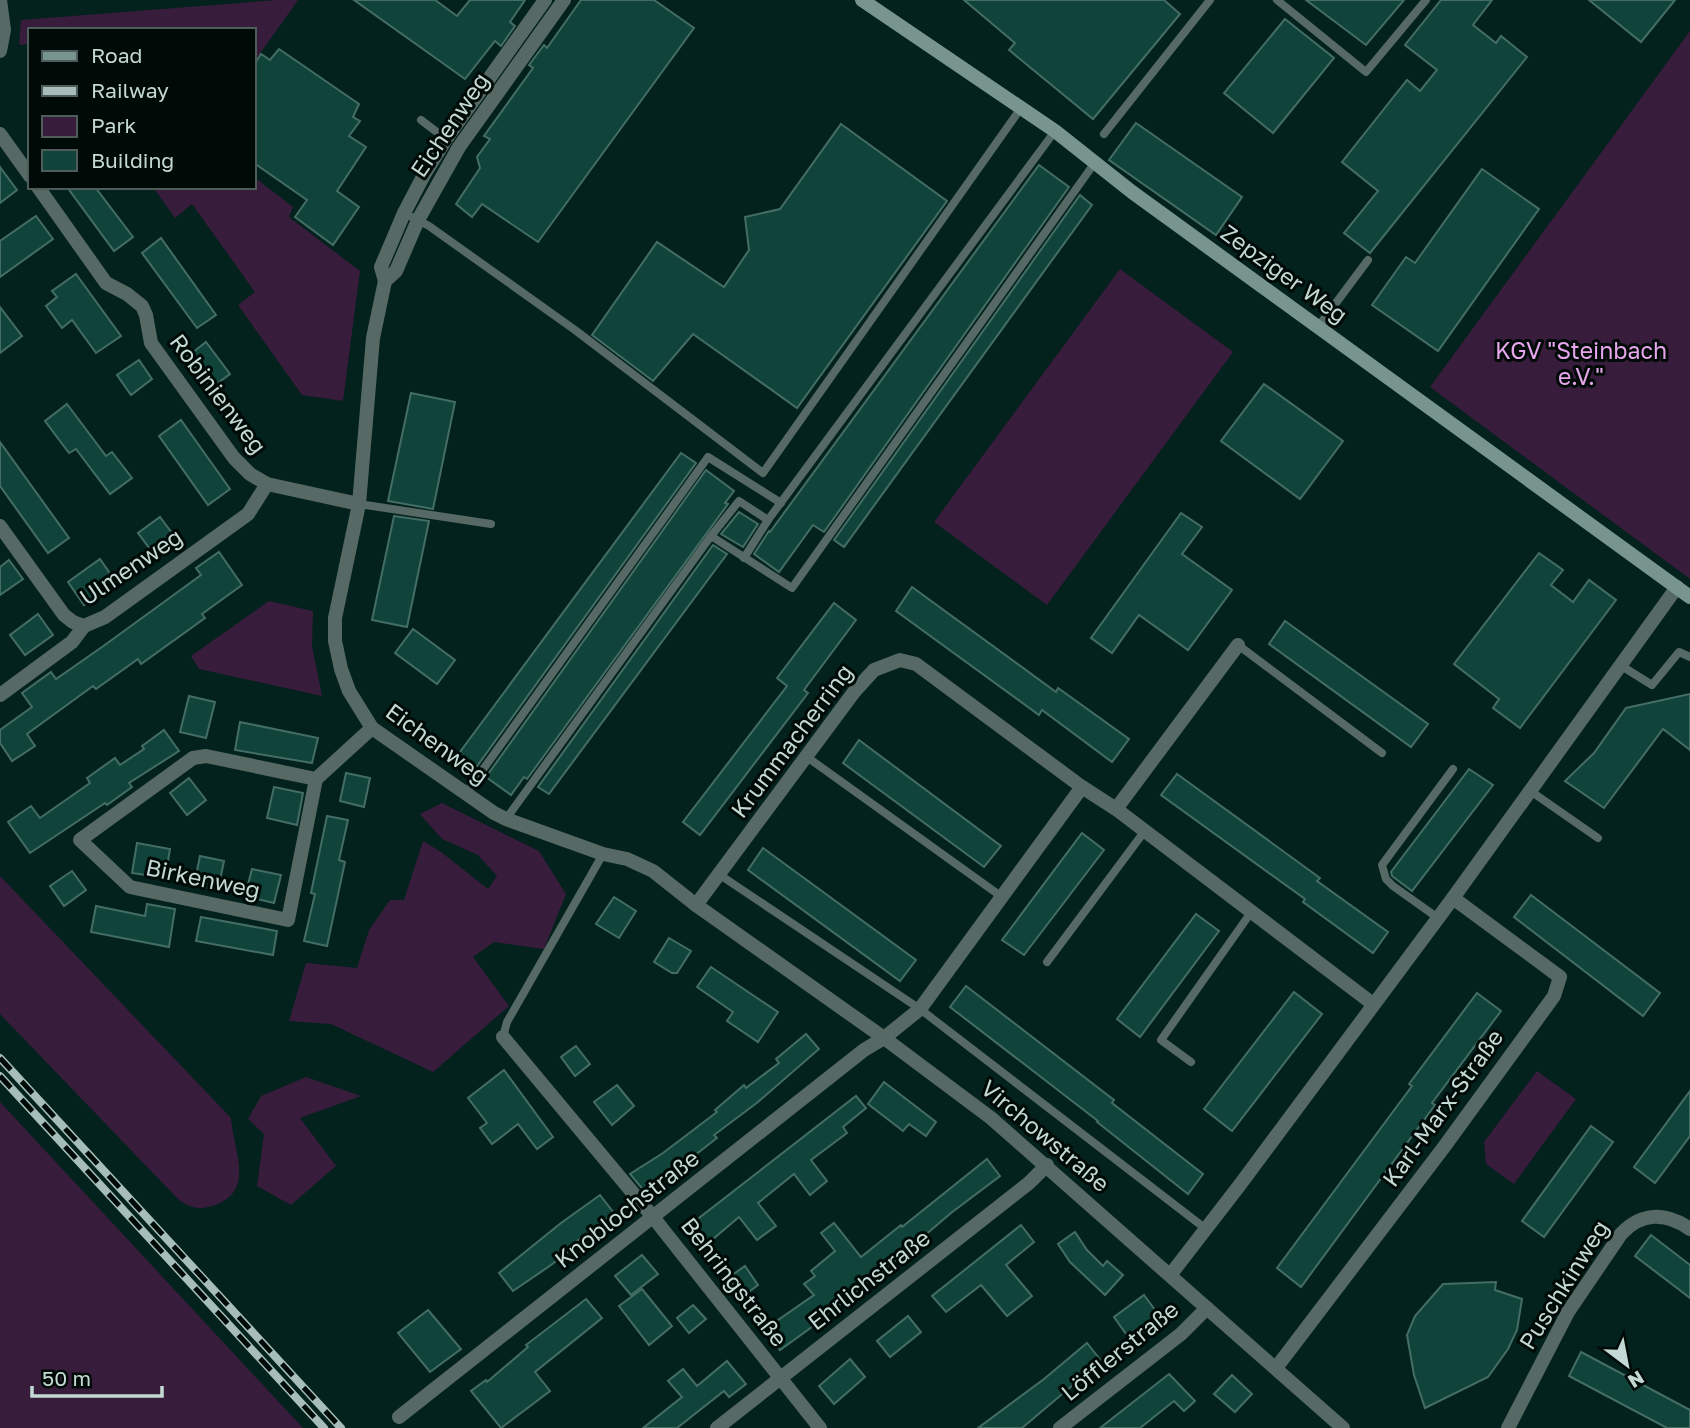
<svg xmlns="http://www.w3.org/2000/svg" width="1690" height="1428" viewBox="0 0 1690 1428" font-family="'Golos Text',sans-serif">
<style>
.green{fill:#381c3b}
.building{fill:#10433a;stroke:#446d65;stroke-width:2}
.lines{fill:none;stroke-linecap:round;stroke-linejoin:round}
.lane{stroke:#576964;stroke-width:8}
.street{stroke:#576964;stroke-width:14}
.secondary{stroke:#78948e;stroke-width:14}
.rail-casing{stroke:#a6bdb8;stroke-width:8}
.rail{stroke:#000a07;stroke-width:5;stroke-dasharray:16;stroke-linecap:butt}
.labels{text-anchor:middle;stroke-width:6;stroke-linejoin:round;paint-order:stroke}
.street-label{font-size:23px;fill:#c4d9d4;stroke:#000a07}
.park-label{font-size:23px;fill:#e7a5ec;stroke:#000a07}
</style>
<rect width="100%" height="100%" fill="#03221d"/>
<g class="green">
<polygon points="277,0 298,0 254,62 254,30 30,30 30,44 19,45 21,20"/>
<polygon points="1690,31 1690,579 1430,387"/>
<polygon points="254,177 293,207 289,217 360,271 343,401 302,395 238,305 255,292 192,204 175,218 153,187 254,187"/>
<polygon points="1120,269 1233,352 1047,605 934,522"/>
<polygon points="269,601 313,611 312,646 322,696 199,669 191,656"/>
<polygon points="442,803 539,851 566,894 544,949 494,942 473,957 509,1006 433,1072 331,1024 289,1021 306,963 357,968 369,930 390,900 404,900 423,841 441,852 488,889 497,876 478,855 442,839 420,814"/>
<path d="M0,876L231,1118C233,1150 256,1190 215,1205C201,1210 192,1209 179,1200L0,1014Z"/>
<polygon points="1537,1071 1576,1099 1514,1184 1486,1164 1484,1142"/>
<polygon points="306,1077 361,1096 300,1118 336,1166 291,1205 257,1186 264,1134 248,1119 261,1096"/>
<polygon points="0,1102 303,1428 0,1428"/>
</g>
<g class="building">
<polygon points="354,0 435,0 457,16 470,0 525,0 510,22 515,26 501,46 495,41 465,79"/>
<polygon points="581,0 654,0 694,28 538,242 482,204 472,217 456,204 480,168 477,157 490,139 484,136 533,68 529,65 544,45 547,48"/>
<polygon points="964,0 1164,0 1180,14 1093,119 1009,50 1015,43"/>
<polygon points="1306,0 1404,0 1366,45"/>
<polygon points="1441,0 1492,0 1473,25 1496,43 1501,36 1527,57 1370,253 1344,233 1378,191 1342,162 1407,80 1420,91 1437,70 1405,45"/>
<polygon points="1589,0 1675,0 1641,42"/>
<polygon points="1285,19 1334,58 1273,133 1224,93"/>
<polygon points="279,49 359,104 353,117 360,121 349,136 366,147 337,191 359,207 333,245 295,217 307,200 254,163 254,65 261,54 270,60"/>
<polygon points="1136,123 1242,197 1216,235 1109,160"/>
<polygon points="841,124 947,201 797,408 693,334 653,381 592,335 657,242 724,287 749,250 745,217 780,209"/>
<polygon points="1039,165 1069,187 824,532 813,525 779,572 754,554 769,531 770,532"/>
<polygon points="0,167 17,190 0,203"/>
<polygon points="1482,169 1539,209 1438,351 1372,305 1406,257 1415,263"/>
<polygon points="67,187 95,187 133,237 114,251"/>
<polygon points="1080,195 1092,205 844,547 834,540"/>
<polygon points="36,216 53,239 0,277 0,241"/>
<polygon points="161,238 216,315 197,328 142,253"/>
<polygon points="76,274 121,336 96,353 72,320 62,328 46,306 57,297 52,291"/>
<polygon points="0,307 22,336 0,353"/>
<polygon points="206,342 230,374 211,388 187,357"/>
<polygon points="139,360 152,379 131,395 117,375"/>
<polygon points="1264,384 1343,441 1300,499 1221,441"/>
<polygon points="411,393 455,402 433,509 388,501"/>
<polygon points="67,404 106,456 112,452 132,478 110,494 76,449 69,453 45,421"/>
<polygon points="181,420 230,489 208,505 159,436"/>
<polygon points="0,442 69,538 48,553 0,486"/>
<polygon points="681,453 696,463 475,769 471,767 457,756"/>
<polygon points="706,470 734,491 725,503 728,504 527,779 524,777 511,795 486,777"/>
<polygon points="739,512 758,524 743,547 721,534"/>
<polygon points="1181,513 1202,527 1182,554 1232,590 1188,650 1139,615 1112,653 1091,638"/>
<polygon points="394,516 429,521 407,627 372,620"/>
<polygon points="160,517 175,537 153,553 138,533"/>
<polygon points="713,545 727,554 549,794 538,787"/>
<polygon points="219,552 242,585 202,614 205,618 141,664 138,659 96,689 93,686 27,734 35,746 12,761 0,743 0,730 32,707 22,693 51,672 56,679 102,647 201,575 196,568"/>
<polygon points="1539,553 1563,570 1551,585 1573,602 1589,580 1616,600 1520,728 1493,708 1499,699 1454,664"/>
<polygon points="100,559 116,582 84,605 68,582"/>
<polygon points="9,560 23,579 0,595 0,567"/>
<polygon points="912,587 1056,692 1058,688 1129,739 1112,762 1042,710 1039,715 896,611"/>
<polygon points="834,603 856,620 804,690 808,693 700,835 683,822 787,686 777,678"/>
<polygon points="38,614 53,635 25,655 10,635"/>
<polygon points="1285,621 1428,724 1411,747 1269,644"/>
<polygon points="413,629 455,660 437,684 395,653"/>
<polygon points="1690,694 1690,750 1663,729 1604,808 1565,781 1594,753 1626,708"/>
<polygon points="189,696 215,702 206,738 180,732"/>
<polygon points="240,722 318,738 312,763 235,750"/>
<polygon points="164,730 179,751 129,783 132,787 107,805 105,803 30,853 8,822 31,806 40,818 90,783 87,778 115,758 120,765 144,749 142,746"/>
<polygon points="859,740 1001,846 984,867 843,763"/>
<polygon points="1469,769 1493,785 1412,891 1392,876 1391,872"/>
<polygon points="346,773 370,778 364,807 340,801"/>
<polygon points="1177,774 1320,878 1317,881 1388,932 1373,953 1303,902 1305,899 1161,795"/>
<polygon points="189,778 206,800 187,815 170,793"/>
<polygon points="274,787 303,793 297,825 267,818"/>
<polygon points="327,816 348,820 339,860 345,862 327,946 304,941 315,894 311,893"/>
<polygon points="1082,833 1104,850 1024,955 1002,940"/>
<polygon points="137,843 170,849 165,878 132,873"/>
<polygon points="763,848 916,960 900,981 748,870"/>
<polygon points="200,856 224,861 218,890 194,885"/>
<polygon points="252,869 281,875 274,903 245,896"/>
<polygon points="72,871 86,890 64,906 50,886"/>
<polygon points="1531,895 1660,993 1643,1016 1514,917"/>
<polygon points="614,897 636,911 619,938 596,924"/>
<polygon points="147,904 175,909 169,947 91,932 96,906 145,916"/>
<polygon points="1196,914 1219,931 1140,1037 1117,1019"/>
<polygon points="201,917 277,931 273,955 196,941"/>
<polygon points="669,938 691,951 677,973 672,973 654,962"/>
<polygon points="711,967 778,1012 758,1042 727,1021 733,1012 697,987"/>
<polygon points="966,986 1114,1100 1112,1103 1203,1174 1188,1194 1097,1122 1098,1121 950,1007"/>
<polygon points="1294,992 1322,1014 1232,1131 1204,1109"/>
<polygon points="1477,993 1501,1011 1432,1103 1435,1105 1301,1287 1277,1268 1412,1086 1409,1084"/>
<polygon points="806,1034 819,1049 758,1102 714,1135 717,1138 646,1193 630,1174 663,1153 717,1112 715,1110 744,1085 746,1088 779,1063 776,1059"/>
<polygon points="576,1046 590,1064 575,1076 561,1057"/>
<polygon points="504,1070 553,1137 537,1149 518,1124 492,1144 480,1128 487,1123 468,1098"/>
<polygon points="884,1082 936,1122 926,1136 909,1124 903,1131 868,1104"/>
<polygon points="617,1085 634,1106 612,1125 594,1102"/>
<polygon points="1690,1091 1690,1136 1655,1183 1634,1167"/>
<polygon points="856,1096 866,1108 843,1127 847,1133 811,1160 827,1181 810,1195 794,1174 758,1203 776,1226 757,1240 739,1217 706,1245 690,1225"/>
<polygon points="1591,1126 1613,1142 1544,1237 1522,1221"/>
<polygon points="987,1159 1000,1176 951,1213 876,1277 875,1276 816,1324 780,1350 765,1329 814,1295 804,1284 815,1276 811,1271 835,1251 821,1233 834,1223 861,1257 901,1225 902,1227"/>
<polygon points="600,1195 614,1213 577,1241 579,1243 551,1265 513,1291 499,1273 561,1223"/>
<polygon points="1021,1225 1034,1242 1006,1265 1032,1296 1007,1316 981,1285 946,1312 932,1296"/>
<polygon points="1075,1232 1087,1250 1103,1266 1107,1261 1123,1275 1105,1295 1070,1262 1058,1244"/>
<polygon points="1651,1235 1690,1265 1690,1298 1635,1256"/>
<polygon points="642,1255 658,1274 631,1295 615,1276"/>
<polygon points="745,1266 758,1285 742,1297 728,1278"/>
<polygon points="1496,1282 1495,1290 1522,1299 1517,1330 1508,1349 1488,1377 1425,1408 1414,1375 1407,1335 1415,1316 1443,1284"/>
<polygon points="642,1289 672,1326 649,1345 619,1306"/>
<polygon points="1144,1295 1161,1318 1131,1341 1114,1317"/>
<polygon points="586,1299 602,1318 535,1372 550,1391 501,1428 471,1391 486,1380 487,1382 528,1347 526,1345"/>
<polygon points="693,1305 706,1319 689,1333 677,1318"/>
<polygon points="428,1310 461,1349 430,1372 398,1333"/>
<polygon points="908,1316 921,1332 890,1357 877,1341"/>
<polygon points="1087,1343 1103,1363 1081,1380 1080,1379 1022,1428 978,1428 1044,1379"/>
<polygon points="1581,1352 1690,1410 1690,1428 1667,1428 1569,1376"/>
<polygon points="850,1359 865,1377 834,1404 819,1386"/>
<polygon points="727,1361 746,1384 729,1397 724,1391 677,1428 643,1428 682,1397 668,1381 683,1369 697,1386"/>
<polygon points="1169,1374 1195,1401 1184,1411 1174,1401 1140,1428 1100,1428"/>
<polygon points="1232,1375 1252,1394 1235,1412 1214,1394"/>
</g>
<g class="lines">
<g class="lane">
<polyline points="1277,0 1366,72 1426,0"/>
<polyline points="421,120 446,139"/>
<polyline points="1104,134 1210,0"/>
<polyline points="404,213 429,226 575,330 763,473 1021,108"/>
<polyline points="1318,327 1368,260"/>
<polyline points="359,504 491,524"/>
<polyline points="711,536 739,501 768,520"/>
<polyline points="744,558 768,520 1055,131"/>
<polyline points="1238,645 1382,753"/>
<polyline points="1620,665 1652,685 1679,652 1690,657"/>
<polyline points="807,757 1002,897"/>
<polyline points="1529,790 1598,838"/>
<polyline points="466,793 708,457 781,503"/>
<polyline points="506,819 711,536 792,588 1096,161"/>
<polyline points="720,875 920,1009 1206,1229"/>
<polyline points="1438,918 1393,886 1386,879 1382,865 1453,769"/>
<polyline points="1047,962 1144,832"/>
<polyline points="503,1037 507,1022 603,854"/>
<polyline points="1191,1062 1161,1040 1252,911"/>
</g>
<g class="street">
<polyline points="0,0 4,30 0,51"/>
<polyline points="564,0 459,147 418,220 396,271 385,281 373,338 359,504 335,618 335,641 341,669 349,691 372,728 494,813 506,819 603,854 627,859 653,871 696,905 884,1038 991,1118 1343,1428"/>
<polyline points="0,134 30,176"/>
<polyline points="38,187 106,283 127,294 142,306 146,315 151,343 234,458 250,474 267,484 359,504"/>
<polyline points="385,281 381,267 404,213 425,173 446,139 545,0"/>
<polyline points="0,526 64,615 73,622 84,626 105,617 248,514 267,484"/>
<polyline points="0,695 72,642 84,626"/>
<polyline points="316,779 288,920 130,887 80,840 193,758 206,756 316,779 372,728"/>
<polyline points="1116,809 1238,645"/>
<polyline points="696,905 854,692 874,670 900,660 916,664 1082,787 1116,809 1373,1004"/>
<polyline points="503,1037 653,1217 820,1428"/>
<polyline points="1171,1274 1239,1186 1453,898 1677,587"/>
<polyline points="1276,1368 1444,1147 1554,996 1560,977 1453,898"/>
<polyline points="399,1417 864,1050 884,1038 920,1009 1082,787"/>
<polyline points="717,1428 1029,1183 1047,1165"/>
<polyline points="1060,1428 1181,1334 1207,1308"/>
<path d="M1508,1428L1568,1312L1621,1234C1641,1212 1666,1212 1690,1229"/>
</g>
<polyline class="secondary" points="862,0 1055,131 1132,192 1690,597"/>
<g class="rail-casing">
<g id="rail">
<polyline points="0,1058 341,1428"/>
<polyline points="0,1076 324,1428"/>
</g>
</g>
<use href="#rail" class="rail"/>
</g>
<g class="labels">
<g class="street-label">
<text transform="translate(450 125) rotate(-56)" y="8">Eichenweg</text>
<text transform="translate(1284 274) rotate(36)" y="8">Zepziger Weg</text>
<text transform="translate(218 394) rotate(53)" y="8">Robinienweg</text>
<text transform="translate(131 567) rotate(-34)" y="8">Ulmenweg</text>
<text transform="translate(792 741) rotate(-53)" y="8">Krummacherring</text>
<text transform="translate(437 744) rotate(36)" y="8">Eichenweg</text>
<text transform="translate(203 879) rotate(12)" y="8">Birkenweg</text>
<text transform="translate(1443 1108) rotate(-54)" y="8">Karl-Marx-Straße</text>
<text transform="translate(1045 1136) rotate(40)" y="8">Virchowstraße</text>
<text transform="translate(627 1209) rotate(-38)" y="8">Knoblochstraße</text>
<text transform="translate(869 1280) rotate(-38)" y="8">Ehrlichstraße</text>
<text transform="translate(734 1282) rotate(52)" y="8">Behringstraße</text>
<text transform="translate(1564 1285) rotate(-58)" y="8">Puschkinweg</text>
<text transform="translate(1120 1351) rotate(-39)" y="8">Löfflerstraße</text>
</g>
<g class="park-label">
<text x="1581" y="359">KGV "Steinbach<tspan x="1581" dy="26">e.V."</tspan></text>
</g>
</g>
<rect x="28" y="28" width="228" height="161" fill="#000a07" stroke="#4e5d59" stroke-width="2"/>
<rect x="42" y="51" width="35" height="10" fill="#78948e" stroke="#4e5d59" stroke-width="2"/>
<text x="91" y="63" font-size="21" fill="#c4d9d4">Road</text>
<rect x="42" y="86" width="35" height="10" fill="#a6bdb8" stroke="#4e5d59" stroke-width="2"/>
<text x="91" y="98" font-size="21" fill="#c4d9d4">Railway</text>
<rect x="42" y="116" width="35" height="21" fill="#381c3b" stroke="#4e5d59" stroke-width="2"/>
<text x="91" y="133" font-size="21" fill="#c4d9d4">Park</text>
<rect x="42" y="150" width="35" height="21" fill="#10433a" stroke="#4e5d59" stroke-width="2"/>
<text x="91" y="168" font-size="21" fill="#c4d9d4">Building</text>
<g transform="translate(1627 1365) rotate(148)" stroke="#000a07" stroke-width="5" paint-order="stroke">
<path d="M0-5L12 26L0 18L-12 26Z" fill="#c4d9d4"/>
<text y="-10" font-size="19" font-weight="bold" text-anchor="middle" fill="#c4d9d4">N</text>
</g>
<path d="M32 1386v10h130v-10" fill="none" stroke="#c4d9d4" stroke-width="3.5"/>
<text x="42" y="1386" font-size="21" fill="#c4d9d4" stroke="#000a07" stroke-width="5" paint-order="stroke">50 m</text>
</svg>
